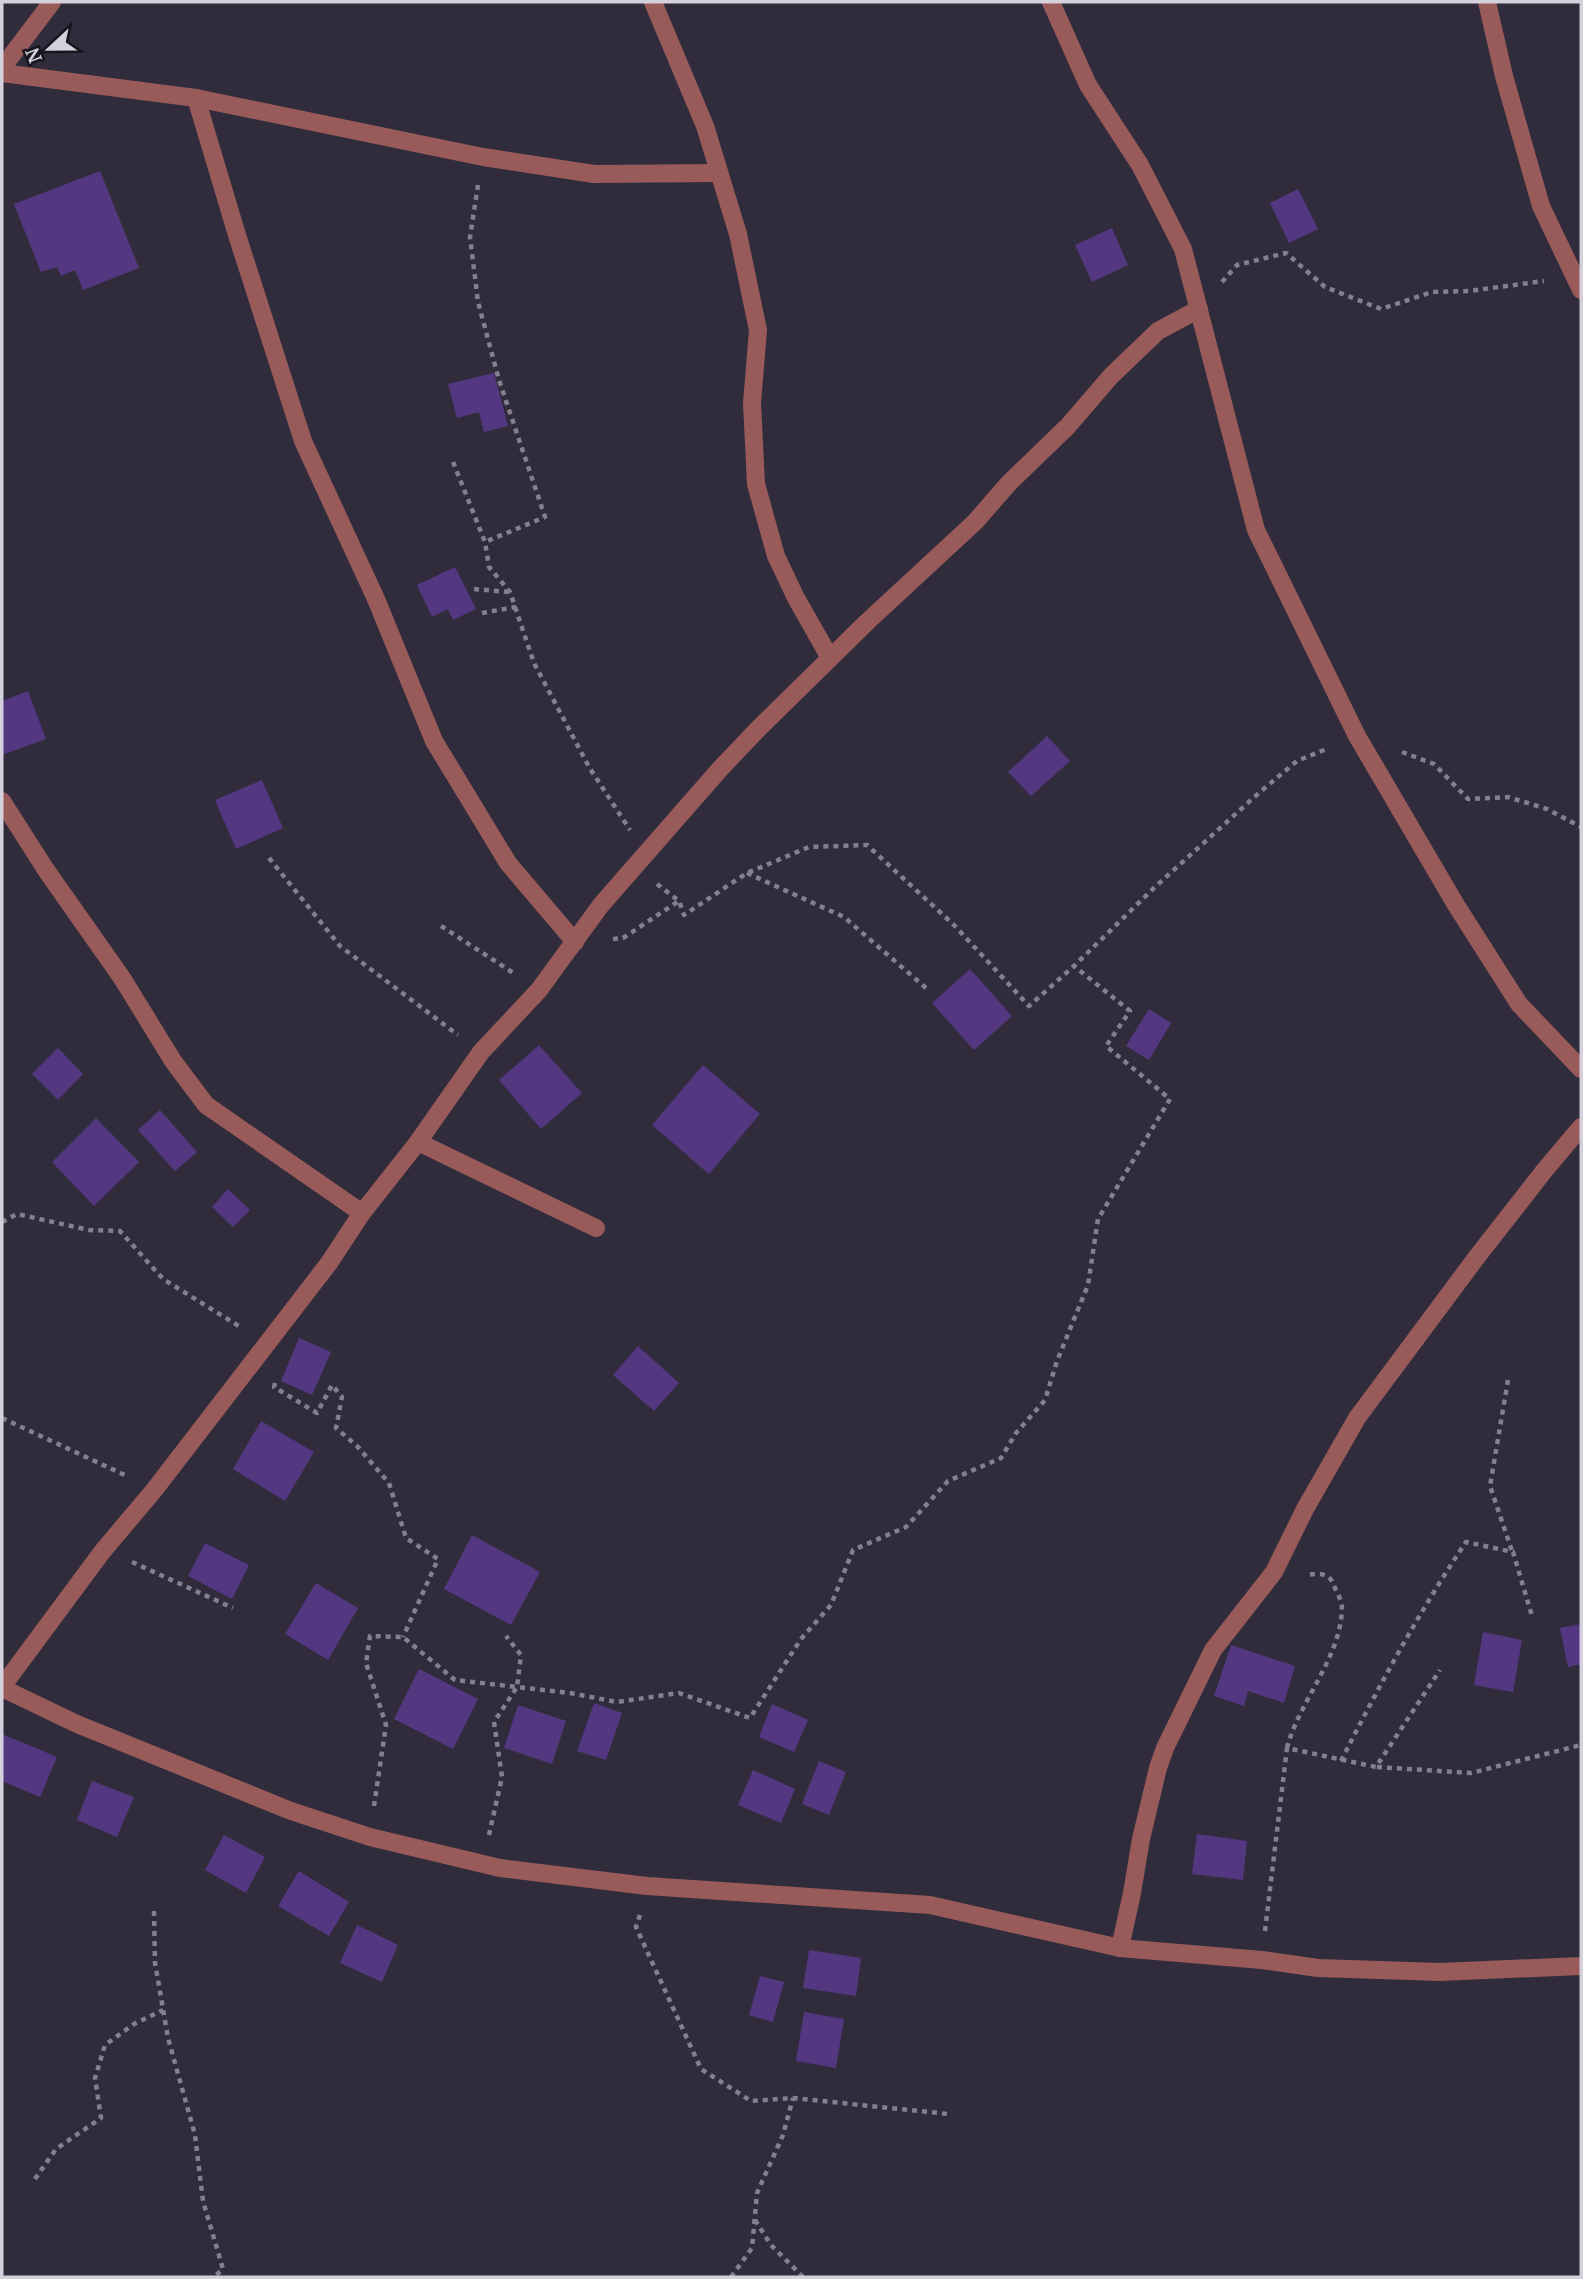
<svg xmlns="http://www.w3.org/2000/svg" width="1583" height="2279" viewBox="0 0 1583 2279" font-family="'PT Serif',serif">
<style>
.building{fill:#533881}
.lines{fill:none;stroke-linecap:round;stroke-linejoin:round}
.path{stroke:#84808e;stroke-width:4.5;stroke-dasharray:5 5;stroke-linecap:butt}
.minor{stroke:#985b5a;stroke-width:18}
</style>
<rect width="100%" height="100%" fill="#312c3c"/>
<g class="building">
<polygon points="100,171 139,268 83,290 75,270 61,276 57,267 41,272 14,204"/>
<polygon points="1298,189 1318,229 1289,243 1270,203"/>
<polygon points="1112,228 1128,265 1092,282 1075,245"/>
<polygon points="494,373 508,426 484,432 479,412 457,418 448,384"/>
<polygon points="455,567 476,609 453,620 448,609 432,617 417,585"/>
<polygon points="28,691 46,739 2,755 2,701"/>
<polygon points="1047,736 1070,761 1031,796 1008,772"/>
<polygon points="262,780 283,828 236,849 215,800"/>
<polygon points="970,969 1012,1016 974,1050 932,1003"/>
<polygon points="1149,1009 1171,1023 1149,1060 1126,1046"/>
<polygon points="539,1045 582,1093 541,1129 499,1080"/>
<polygon points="58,1048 83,1074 58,1100 32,1074"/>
<polygon points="703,1065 760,1114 709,1174 652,1125"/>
<polygon points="160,1110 197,1152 175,1171 138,1130"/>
<polygon points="96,1118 139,1162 94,1206 52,1162"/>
<polygon points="228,1189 250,1210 233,1227 212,1207"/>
<polygon points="299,1338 331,1352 312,1395 281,1381"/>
<polygon points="638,1346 679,1383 654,1411 613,1375"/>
<polygon points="261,1421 314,1452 285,1501 233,1469"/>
<polygon points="472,1535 540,1572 511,1625 444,1589"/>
<polygon points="205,1543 249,1565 232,1599 188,1576"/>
<polygon points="316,1583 358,1608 328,1660 285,1634"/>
<polygon points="1581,1624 1581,1664 1568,1667 1560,1628"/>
<polygon points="1483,1632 1522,1640 1513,1692 1474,1685"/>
<polygon points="1231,1645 1295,1666 1284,1703 1248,1691 1244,1706 1214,1696"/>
<polygon points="419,1669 478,1699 453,1749 394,1719"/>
<polygon points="594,1703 622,1713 606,1760 577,1751"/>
<polygon points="772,1704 808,1720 794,1752 759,1737"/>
<polygon points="518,1705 566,1721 552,1764 504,1748"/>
<polygon points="2,1734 57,1757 40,1797 2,1781"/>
<polygon points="819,1761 846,1772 829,1815 802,1804"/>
<polygon points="753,1770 795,1789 781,1823 738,1805"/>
<polygon points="92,1781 134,1797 117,1837 77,1820"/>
<polygon points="1197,1834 1247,1841 1243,1880 1192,1874"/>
<polygon points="224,1835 265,1857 246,1893 205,1870"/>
<polygon points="299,1871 349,1902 329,1936 278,1906"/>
<polygon points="357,1925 398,1945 382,1982 340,1963"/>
<polygon points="809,1950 861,1958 856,1996 803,1988"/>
<polygon points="760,1976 784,1982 773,2022 749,2015"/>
<polygon points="804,2012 844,2019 836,2068 796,2061"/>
</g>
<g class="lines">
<g class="path">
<polyline points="478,185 470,237 478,302 499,380 545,517 485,542"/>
<polyline points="1222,282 1237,265 1286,253 1325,287 1381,309 1432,292 1469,291 1544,281"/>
<polyline points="453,462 485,542 489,567 510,592 534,663 589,767 630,830"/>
<polyline points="474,589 509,592"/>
<polyline points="482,613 516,607"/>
<polyline points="1402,752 1434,764 1468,799 1508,797 1547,809 1581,827"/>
<polyline points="269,858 340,946 458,1035"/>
<polyline points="747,873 844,917 926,988"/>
<polyline points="657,884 679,901 684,915 747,873 809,847 867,845 954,925 1029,1006 1074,966 1156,886 1260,792 1297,761 1329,748"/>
<polyline points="441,926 515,974"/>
<polyline points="613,939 623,938 679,901"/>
<polyline points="2,1222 17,1214 89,1230 120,1231 163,1279 242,1328"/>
<polyline points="1508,1380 1490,1486 1512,1551"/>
<polyline points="275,1383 274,1387 317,1413 332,1385 342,1397 336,1428 357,1446 389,1483 406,1538 438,1559 403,1637"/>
<polyline points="2,1418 129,1477"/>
<polyline points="132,1562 233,1608"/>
<path d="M1287,1748C1299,1701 1341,1658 1342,1608C1342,1602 1338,1594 1335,1588C1330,1572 1320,1573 1306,1575"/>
<path d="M1341,1761C1379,1686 1419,1612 1466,1542L1513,1552L1532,1616"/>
<polyline points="1377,1767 1471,1773 1581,1745"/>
<polyline points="374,1806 386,1725 366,1663 370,1636 403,1637 455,1680 517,1687 521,1655 506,1636"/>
<polyline points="489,1835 502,1777 494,1722 517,1687 570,1693 617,1702 679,1693 750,1718 801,1639 831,1605 853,1550 906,1527 948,1481 1001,1458 1016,1433 1045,1400 1057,1361 1088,1285 1098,1219 1170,1099 1106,1046 1130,1011 1074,966"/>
<polyline points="154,1911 155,1963 168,2038 195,2135 203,2201 223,2269 214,2277"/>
<polyline points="640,1915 636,1927 701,2069 751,2101 793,2098 948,2114"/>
<polyline points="1265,1931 1287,1748 1376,1767 1440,1670"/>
<polyline points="35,2179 56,2149 101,2118 95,2078 105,2045 134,2024 163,2010"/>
<polyline points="755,2220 771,2245 803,2277"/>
<polyline points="731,2277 752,2248 757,2193 783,2135 793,2098"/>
</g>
<g class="minor">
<polyline points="653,2 705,126 738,234 758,330 752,403 756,484 776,556 796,598 830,658"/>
<polyline points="1051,2 1088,85 1140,165 1183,249 1256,530 1357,736 1456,905 1519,1004 1581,1069"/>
<polyline points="1487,2 1504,76 1541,206 1581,290"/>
<polyline points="2,68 52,2"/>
<polyline points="2,73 196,98 483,157 594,174 719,173"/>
<polyline points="196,98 237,235 303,441 376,599 434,741 508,863 575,942"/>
<polyline points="2,801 46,870 122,978 173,1061 206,1105 362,1213"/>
<polyline points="418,1142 596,1228"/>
<polyline points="2,1687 102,1552 155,1489 329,1263 362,1213 418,1142 481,1052 539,990 601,905 720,769 759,728 867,622 975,522 1009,483 1068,426 1111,376 1158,331 1199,309"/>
<polyline points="2,1688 77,1724 291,1811 370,1837 500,1868 647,1886 930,1905 1120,1948 1262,1960 1318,1968 1440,1972 1581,1966"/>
<polyline points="1120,1948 1132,1893 1141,1839 1158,1768 1165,1748 1213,1650 1274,1572 1305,1509 1357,1418 1476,1258 1544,1171 1581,1127"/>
</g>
</g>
<rect width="1583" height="2279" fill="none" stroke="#d4d1dc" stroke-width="7"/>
<g transform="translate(49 49) rotate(248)" stroke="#18161d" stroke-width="5" paint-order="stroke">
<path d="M0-5L12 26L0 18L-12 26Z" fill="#d4d1dc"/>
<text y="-10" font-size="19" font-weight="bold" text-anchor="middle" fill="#d4d1dc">N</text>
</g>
</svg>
